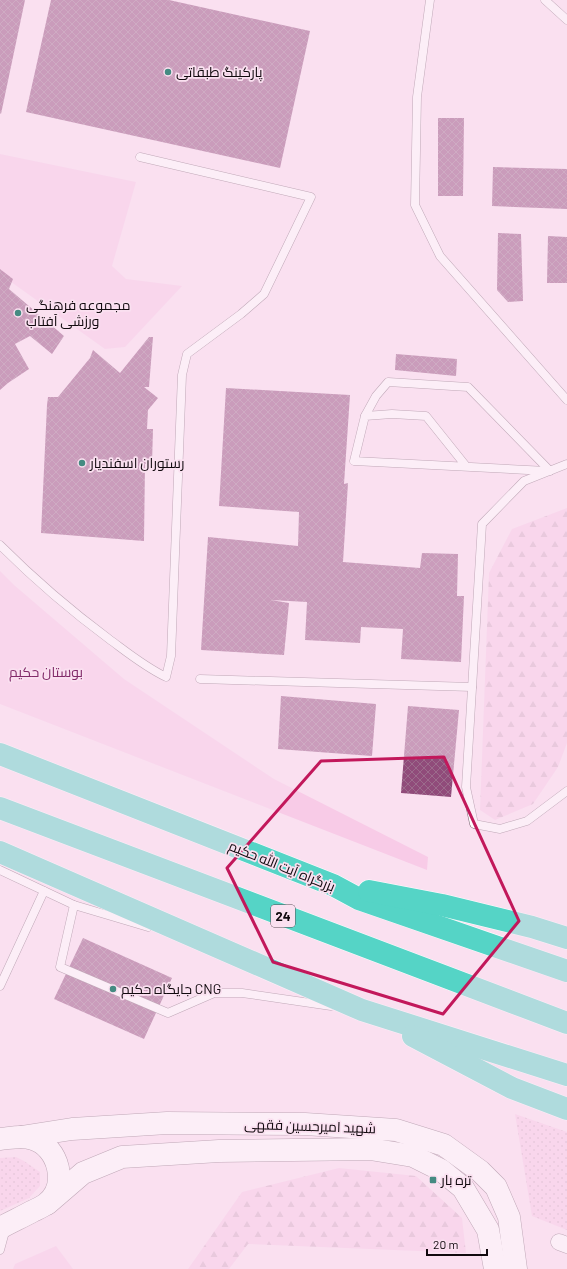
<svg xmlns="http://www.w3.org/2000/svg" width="567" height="1269" viewBox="0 0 567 1269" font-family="Barlow,Cairo,sans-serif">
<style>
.grass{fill:url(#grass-dots)}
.forest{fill:url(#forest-firs)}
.park{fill:#f8cbe7}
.building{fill:url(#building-cross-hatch)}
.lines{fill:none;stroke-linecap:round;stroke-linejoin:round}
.lane-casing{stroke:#7b6573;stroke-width:9}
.street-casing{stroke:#7b6573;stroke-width:17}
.secondary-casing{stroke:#7b6573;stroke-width:23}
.highway-casing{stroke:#fff;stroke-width:23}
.lane{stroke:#fff;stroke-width:8}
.street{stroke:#fff;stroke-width:16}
.secondary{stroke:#fff;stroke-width:22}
.highway{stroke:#55d4c6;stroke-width:22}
.marked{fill:none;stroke:#c2185b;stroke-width:3;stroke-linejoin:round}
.poi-dot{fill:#458b82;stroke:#fae0f0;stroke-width:1.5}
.labels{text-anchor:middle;stroke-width:3.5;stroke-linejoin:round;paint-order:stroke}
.shield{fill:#fae0f0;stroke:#574a52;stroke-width:1}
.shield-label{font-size:13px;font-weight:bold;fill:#11090e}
.poi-label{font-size:14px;fill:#11090e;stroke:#fae0f0;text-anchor:start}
.park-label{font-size:14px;fill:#812a69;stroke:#fae0f0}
.street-label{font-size:14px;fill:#11090e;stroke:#fae0f0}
</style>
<defs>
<pattern id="grass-dots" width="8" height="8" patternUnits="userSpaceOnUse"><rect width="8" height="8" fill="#f8cbe7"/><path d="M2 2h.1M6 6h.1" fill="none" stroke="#d4adc5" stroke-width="1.8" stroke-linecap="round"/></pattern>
<pattern id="forest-firs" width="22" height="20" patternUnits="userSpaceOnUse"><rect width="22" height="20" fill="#f8cbe7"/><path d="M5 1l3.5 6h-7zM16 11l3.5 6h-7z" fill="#d4adc5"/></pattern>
<pattern id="building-cross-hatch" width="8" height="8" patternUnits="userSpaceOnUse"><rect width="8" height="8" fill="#904b7a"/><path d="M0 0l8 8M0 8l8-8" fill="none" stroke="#9c6b8c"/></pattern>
</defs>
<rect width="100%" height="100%" fill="#fae0f0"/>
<g class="grass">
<polygon points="515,1114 567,1132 567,1230 532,1216"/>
<polygon points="16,1157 24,1161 40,1172 40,1186 29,1198 0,1211 0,1158"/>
</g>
<g class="forest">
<polygon points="567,508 567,743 558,767 533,804 495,820 480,810 489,573 512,529"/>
<polygon points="339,1168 416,1176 462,1218 466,1253 248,1244 229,1269 188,1269 242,1192"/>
</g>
<g class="park">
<polygon points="0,154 136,182 112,266 126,279 182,286 125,347 105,349 0,274"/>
<polygon points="0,571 14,585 124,679 274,779 428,857 427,870 0,704"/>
<polygon points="56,1246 73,1269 13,1269 15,1264"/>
</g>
<g class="building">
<polygon points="0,0 25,0 1,114 0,113"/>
<polygon points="51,0 169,0 310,31 280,168 26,112"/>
<polygon points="438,118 464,118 463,196 438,196"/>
<polygon points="493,167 567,169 567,209 492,206"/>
<polygon points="498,233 521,234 523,301 508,302 497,290"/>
<polygon points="548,236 567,237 567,283 547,283"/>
<polygon points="0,269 13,279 9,289 64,336 52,354 30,336 15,344 29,369 8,383 0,390"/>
<polygon points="149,337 153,337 149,387 144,387 158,398 148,410 147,429 153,429 152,464 145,464 144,541 41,533 47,405 48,397 58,397 90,358 93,350 120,373"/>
<polygon points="396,354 457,359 456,376 395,370"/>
<polygon points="226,388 350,395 344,484 348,483 343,562 420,568 422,553 458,554 457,596 464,596 461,662 401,659 403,629 361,627 360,643 305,640 307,602 271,600 289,603 284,655 201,650 208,537 298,546 299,512 219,506"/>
<polygon points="281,696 376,704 372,756 278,749"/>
<polygon points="408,706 459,710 451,797 401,793"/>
<polygon points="83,938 172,978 144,1039 54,999"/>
</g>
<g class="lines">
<g class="lane-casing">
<g id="lane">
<polyline points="430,0 417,97 415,205 440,256 567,400"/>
<polyline points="545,0 567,20"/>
<polyline points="365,416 376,396 388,382 468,387 550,471"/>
<polyline points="567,464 524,481 482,524 466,787 474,824 500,829 527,821 567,791"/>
<polyline points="466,466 426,416 392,414 365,416 354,461 547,471"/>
<path d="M0,545C34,579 70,610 109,639C128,653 145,667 166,677L171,656L182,375L187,354L241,314L264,294L311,197L140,157"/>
<polyline points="200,679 472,687"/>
<polyline points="0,870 74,905 60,967 168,1013 214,993 242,993 331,1006"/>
<polyline points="74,905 148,927"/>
<polyline points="0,986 44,891"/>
<polyline points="0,1250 6,1228"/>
</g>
</g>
<g class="street-casing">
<polyline id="street" points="559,1242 567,1245"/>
</g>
<g class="secondary-casing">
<g id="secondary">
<polyline points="21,1137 72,1129 167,1123 305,1124 396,1130 444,1145 480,1171 496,1187 509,1217 516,1269"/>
<path d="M0,1139C11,1138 23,1135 33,1139C59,1147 69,1186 46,1204C42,1207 37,1209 33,1211C22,1217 11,1222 0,1228"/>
<polyline points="47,1204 83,1173 122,1157 219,1151 370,1149 413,1156 441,1170 463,1188 488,1230 495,1269"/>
</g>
</g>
<g class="highway-casing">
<g id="highway">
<polyline points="0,754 333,885 359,899 567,971"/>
<polyline points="0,808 567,1023"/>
<polyline points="0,852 362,1010 567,1075"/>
<polyline points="369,891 442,905 532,927 567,938"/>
<polyline points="413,1036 512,1088 567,1109"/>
</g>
</g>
<use href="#lane" class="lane"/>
<use href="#street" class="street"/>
<use href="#secondary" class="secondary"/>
<use href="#highway" class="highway"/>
</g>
<path d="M0 0H567V1269H0ZM444,757L519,921L443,1014L273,962L227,868L321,761Z" fill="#fae0f0" fill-opacity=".55" fill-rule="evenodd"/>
<path class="marked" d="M444,757L519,921L443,1014L273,962L227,868L321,761Z"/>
<g class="poi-dot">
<circle cx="168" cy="72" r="4"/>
<circle cx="18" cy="313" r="4"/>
<circle cx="82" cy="463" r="4"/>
<circle cx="113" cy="989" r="4"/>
<rect x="429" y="1176" width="8" height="8" rx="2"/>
</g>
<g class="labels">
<rect class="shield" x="271" y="905" width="24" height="22" rx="3"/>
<g class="shield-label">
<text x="283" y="921">24</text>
</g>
<g class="poi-label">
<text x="176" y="77">پارکینگ طبقاتی</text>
<text x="26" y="310">مجموعه فرهنگی<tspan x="26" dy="16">ورزشی آفتاب</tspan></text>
<text x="90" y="468">رستوران اسفندیار</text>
<text x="121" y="994">جایگاه حکیم CNG</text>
<text x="441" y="1185">تره بار</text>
</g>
<g class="park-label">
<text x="46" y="677">بوستان حکیم</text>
</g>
<g class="street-label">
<text transform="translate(282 866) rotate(22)" y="5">بزرگراه آیت الله حکیم</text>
<text transform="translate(310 1126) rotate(2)" y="5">شهید امیرحسین فقهی</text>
</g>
</g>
<path d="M427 1249v6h60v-6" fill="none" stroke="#11090e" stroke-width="2"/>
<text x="433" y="1249" font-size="12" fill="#11090e" stroke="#fae0f0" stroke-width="3" paint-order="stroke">20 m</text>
</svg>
